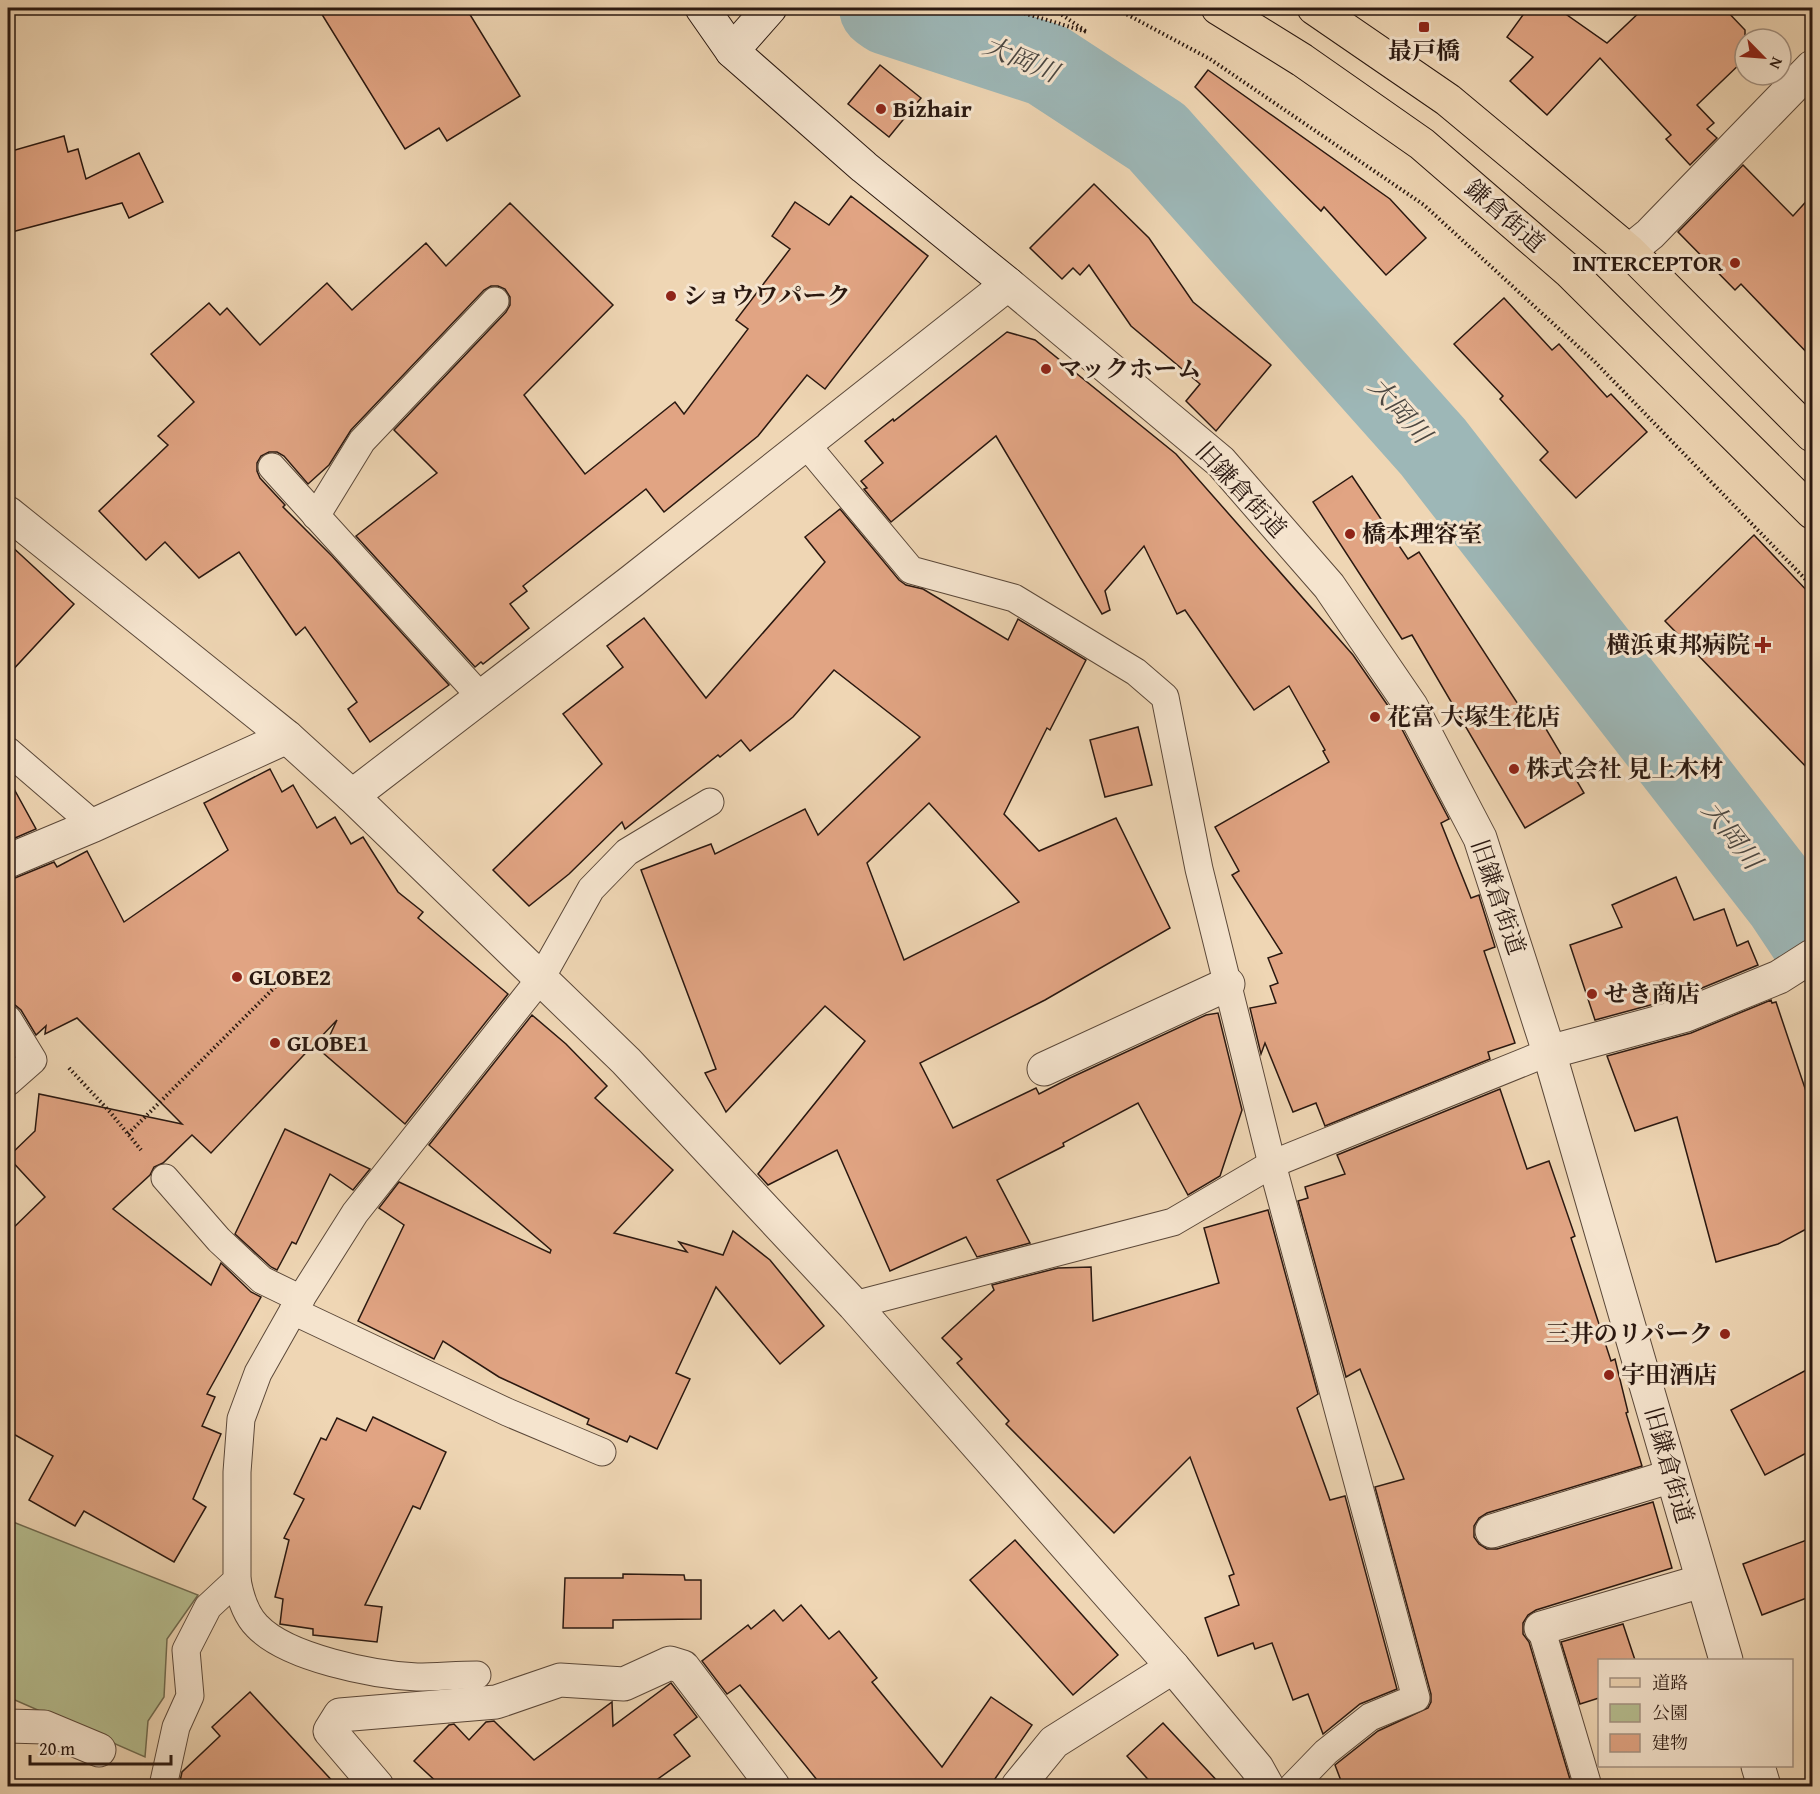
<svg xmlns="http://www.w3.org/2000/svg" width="1820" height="1794" viewBox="0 0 1820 1794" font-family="'Gentium Book Plus','Noto Serif JP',serif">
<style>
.green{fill:#b6be90;stroke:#706b50;stroke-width:1.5}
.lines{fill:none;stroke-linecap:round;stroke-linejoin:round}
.river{stroke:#9db7b7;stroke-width:84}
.building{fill:#e1a483;stroke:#2a1810;stroke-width:1.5;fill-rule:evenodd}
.lane-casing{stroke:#5b4839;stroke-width:29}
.street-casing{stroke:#5b4839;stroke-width:35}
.secondary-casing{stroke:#2a1810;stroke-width:35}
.primary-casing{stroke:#2a1810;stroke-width:35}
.path{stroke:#2a1810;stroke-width:4;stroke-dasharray:1.5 3;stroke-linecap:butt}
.lane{stroke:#f5e4ce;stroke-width:27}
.street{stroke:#f5e4ce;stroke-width:33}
.secondary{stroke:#f5e4ce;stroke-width:33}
.primary{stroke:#efd6b4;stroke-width:33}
.poi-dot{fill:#8f2418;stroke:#f5e4ce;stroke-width:2}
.labels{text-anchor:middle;stroke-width:6;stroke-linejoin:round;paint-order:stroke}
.poi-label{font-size:24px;font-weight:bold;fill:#2a1810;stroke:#f5e4ce;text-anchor:start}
.street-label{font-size:24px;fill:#2a1810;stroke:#f5e4ce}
.water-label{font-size:26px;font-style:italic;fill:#4c4842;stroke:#f5e4ce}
</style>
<rect width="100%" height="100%" fill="#efd6b4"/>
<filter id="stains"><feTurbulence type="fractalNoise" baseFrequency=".00333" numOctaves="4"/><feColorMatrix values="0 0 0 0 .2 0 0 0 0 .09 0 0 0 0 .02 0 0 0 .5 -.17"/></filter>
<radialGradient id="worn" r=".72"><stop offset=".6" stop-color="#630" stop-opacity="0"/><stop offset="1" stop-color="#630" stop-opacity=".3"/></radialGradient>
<polygon class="green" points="8,1520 198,1595 167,1639 164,1697 148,1721 145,1757 8,1697"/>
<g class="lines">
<polyline class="river" points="881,8 888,13 1047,65 1157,137 1433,447 1786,901 1812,940"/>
</g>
<g class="building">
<polygon points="318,8 466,8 520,96 447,141 439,128 405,149"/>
<polygon points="1528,8 1557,8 1607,43 1644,8 1724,8 1745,30 1745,59 1697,105 1714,123 1707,129 1717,138 1690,165 1666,139 1671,135 1600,58 1547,115 1510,81 1533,57 1507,37"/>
<polygon points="880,65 921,98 889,137 848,104"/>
<polygon points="1208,70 1390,199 1426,238 1386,275 1324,207 1321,211 1195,87"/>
<polygon points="64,136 68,152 78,149 86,179 139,153 163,202 129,218 122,203 8,233 8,152"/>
<polygon points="1743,165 1793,216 1812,195 1812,358 1741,284 1735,290 1678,232"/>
<polygon points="1094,184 1149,238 1193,302 1271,365 1216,431 1186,401 1200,384 1131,326 1089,265 1080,275 1073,268 1062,279 1030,248"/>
<polygon points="851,196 928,256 825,389 807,375 758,436 664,512 646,489 523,586 527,591 510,604 529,628 483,664 481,662 475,667 356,536 437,473 394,430 506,312 510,305 510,297 505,289 498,286 491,286 484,290 351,430 329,465 308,484 284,456 277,452 269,452 261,456 257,463 257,471 260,478 285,505 283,507 332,556 449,685 370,742 348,709 357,702 305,627 296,635 239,552 199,578 165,542 146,560 99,511 168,445 158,436 194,402 151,354 209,303 220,315 227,308 260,345 327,283 352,310 426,243 446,266 510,203 613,305 524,395 585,474 675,402 684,414 748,329 736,320 790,249 772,236 795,202 829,225"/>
<polygon points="1504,298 1552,350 1559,344 1607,397 1611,394 1647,432 1576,498 1540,460 1548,452 1500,399 1503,396 1454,344"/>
<polygon points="1007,332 1035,340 1176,454 1353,655 1395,716 1449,819 1441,823 1471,898 1479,895 1480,899 1495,947 1484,951 1515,1043 1488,1052 1490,1059 1325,1126 1316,1103 1293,1112 1265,1043 1261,1054 1250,1008 1276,1003 1270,986 1278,983 1268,958 1282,953 1232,875 1239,871 1215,827 1329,762 1323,751 1325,750 1289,686 1254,710 1185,610 1177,614 1144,546 1105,591 1110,610 1102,614 996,436 891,522 864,489 867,488 861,481 883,463 865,441 893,419 894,421"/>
<polygon points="1352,476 1408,559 1419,552 1527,718 1536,712 1584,793 1525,828 1412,635 1402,639 1313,502"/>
<path d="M840,509L899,580L906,585L923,589L1008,640L1018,619L1086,660L1050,730L1047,728L1004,814L1039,851L1116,818L1170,928L1045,1000L920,1063L953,1128L1036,1088L1039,1094L1070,1078L1206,1015L1218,1013L1242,1110L1220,1176L1188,1195L1138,1103L1063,1143L1064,1146L997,1180L1030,1243L977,1257L966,1237L890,1271L837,1150L768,1185L758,1174L865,1041L825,1006L726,1112L705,1073L716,1069L641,870L711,844L715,854L805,809L818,835L920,737L834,670L793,717L750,751L741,740L720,757L718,755L625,829L622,822L569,874L529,906L493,870L602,764L563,714L623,667L607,646L644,618L706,698L825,562L805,537ZM929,803L1019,902L904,960L867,863Z"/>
<polygon points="1754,535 1812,596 1812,773 1665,621"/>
<polygon points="8,543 74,604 8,675"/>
<polygon points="1138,727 1152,785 1105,797 1090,740"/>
<polygon points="270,769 282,792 293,785 317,828 335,817 351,844 363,837 398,892 423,912 418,918 508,994 405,1124 322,1052 337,1020 211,1153 192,1135 163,1163 154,1167 150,1175 113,1209 211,1285 221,1263 251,1292 261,1297 207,1394 215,1397 202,1426 221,1434 193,1499 206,1507 174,1562 84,1511 75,1526 29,1500 53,1456 8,1431 8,1233 45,1197 8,1157 35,1131 39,1094 182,1124 77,1018 45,1034 46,1026 36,1035 21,1010 15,1005 8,1003 8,879 15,878 54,862 57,867 87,851 124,922 228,850 204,803"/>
<polygon points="8,778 36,829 8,841"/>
<polygon points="1676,877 1694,920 1724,909 1737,946 1748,941 1758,965 1680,997 1595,1020 1570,945 1622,927 1612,905"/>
<polygon points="1771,1000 1772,1003 1776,1002 1812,1109 1812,1226 1778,1244 1716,1262 1677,1117 1635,1131 1607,1056 1691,1033"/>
<polygon points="532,1015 566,1044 607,1086 595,1098 673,1170 614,1233 687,1252 679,1242 723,1255 733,1231 770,1260 824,1326 780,1364 716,1287 676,1373 690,1379 657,1449 630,1436 627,1442 587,1424 589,1419 499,1377 443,1341 434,1359 358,1321 404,1225 379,1208 399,1182 550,1253 551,1250 429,1145"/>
<polygon points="1500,1089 1527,1169 1549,1161 1575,1236 1571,1238 1611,1361 1615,1359 1628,1412 1626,1413 1642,1466 1487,1513 1479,1518 1474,1526 1474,1537 1479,1544 1487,1549 1497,1549 1653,1502 1672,1568 1536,1610 1528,1615 1523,1623 1523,1634 1529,1642 1572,1786 1343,1786 1335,1765 1378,1731 1428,1708 1431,1702 1431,1694 1375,1487 1404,1479 1360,1369 1346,1377 1298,1201 1308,1198 1305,1187 1345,1174 1337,1155"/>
<polygon points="285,1129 370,1169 353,1190 330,1174 296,1244 292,1242 277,1270 271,1267 235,1234"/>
<polygon points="1268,1210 1318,1394 1297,1408 1330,1500 1345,1496 1397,1689 1360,1704 1323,1734 1308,1694 1293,1700 1272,1643 1255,1649 1253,1643 1218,1656 1205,1618 1239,1605 1229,1576 1234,1574 1190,1457 1114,1533 1006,1424 1009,1421 957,1363 962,1359 942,1338 994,1290 992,1285 1058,1268 1091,1267 1093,1321 1219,1283 1204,1228"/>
<polygon points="1812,1367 1812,1450 1765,1475 1731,1410"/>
<polygon points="373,1417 446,1452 420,1509 413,1506 365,1605 382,1607 377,1642 313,1635 313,1629 280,1624 283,1599 275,1597 289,1540 284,1538 304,1499 294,1494 321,1438 326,1440 337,1418 366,1431"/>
<polygon points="1812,1538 1812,1596 1762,1615 1743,1564"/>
<polygon points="1015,1540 1118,1655 1073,1695 970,1580"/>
<polygon points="623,1574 684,1575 685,1580 701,1580 701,1619 613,1620 613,1628 563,1628 565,1578 623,1578"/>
<polygon points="801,1605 829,1639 839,1631 877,1678 872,1682 942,1767 991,1697 1032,1725 990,1786 822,1786 740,1685 727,1694 702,1661 748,1625 751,1629 774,1610 783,1621"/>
<polygon points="1623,1624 1635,1660 1599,1660 1599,1698 1580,1704 1561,1642"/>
<polygon points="671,1683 697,1717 674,1735 690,1756 648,1786 441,1786 414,1761 449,1725 454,1724 469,1740 486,1722 494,1721 534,1760 612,1702 613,1726"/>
<polygon points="250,1692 337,1786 179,1786 182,1772 220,1736 212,1727"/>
<polygon points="1163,1723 1222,1786 1154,1786 1127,1756"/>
</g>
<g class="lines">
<g class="lane-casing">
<g id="lane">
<polyline points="805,443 911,570 1014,598 1136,672 1165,697 1199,869 1272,1164 1416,1698 1370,1717 1326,1752 1293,1786"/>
<polyline points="272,467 481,697"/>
<polyline points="316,516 362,441 495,301"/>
<polyline points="8,751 94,825"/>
<polyline points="8,1019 33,1060 8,1082"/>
<polyline points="165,1178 219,1240 262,1280 301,1299"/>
<polyline points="854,1305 1173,1222 1272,1164 1549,1052"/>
<polyline points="293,1311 507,1412 602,1452"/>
<path d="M237,1580C240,1596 245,1614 257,1626C287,1658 374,1675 417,1677C437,1677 457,1675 477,1675"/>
<polyline points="1541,1628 1588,1786"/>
<polyline points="163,1786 176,1727 190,1696 186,1650 208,1607 237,1580 237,1472 241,1419 258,1373 293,1311 355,1213 541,978 591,889 627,852 710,802"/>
</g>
</g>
<g class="street-casing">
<g id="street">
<polyline points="1629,251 1650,234 1812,67"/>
<polyline points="8,513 287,737 352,796 626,1061 854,1305 1173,1667 1257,1768 1267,1786"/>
<polyline points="352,796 632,581 1008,284 1221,462 1329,586 1411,706 1480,838 1549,1052 1726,1660"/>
<polyline points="8,861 94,825 287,737"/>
<polyline points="1549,1052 1686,1015 1779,977 1812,956"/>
<polyline points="1044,1069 1228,984"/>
<polyline points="1492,1531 1672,1476"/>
<polyline points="1541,1628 1702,1581"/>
<polyline points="8,1726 44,1727 99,1750"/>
<polyline points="1758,1766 1764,1786"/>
<polyline points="377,1786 330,1731 340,1715 496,1702 560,1680 624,1684 670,1663 683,1667 773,1786"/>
<polyline points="1018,1786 1054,1742 1173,1667"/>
</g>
</g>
<g class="secondary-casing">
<g id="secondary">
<polyline points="702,8 732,51 864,167 1008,284"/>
<polyline points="732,51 770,8"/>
</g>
</g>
<g class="primary-casing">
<g id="primary">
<polyline points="1218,8 1302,60 1422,144 1570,272 1812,512"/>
<polyline points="1314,8 1448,100 1629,251 1812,435"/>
</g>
</g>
<g class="path">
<polyline points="1007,8 1087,32 1052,8"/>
<polyline points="1115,8 1210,59 1424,205 1595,362 1812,586"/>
<polyline points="69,1068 110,1112 141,1150"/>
<polyline points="128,1134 290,972"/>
</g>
<use href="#lane" class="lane"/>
<use href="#street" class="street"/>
<use href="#secondary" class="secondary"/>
<use href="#primary" class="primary"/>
</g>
<g class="poi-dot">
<rect x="1418" y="21" width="12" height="12" rx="3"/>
<circle cx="881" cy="109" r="6"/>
<circle cx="1735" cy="263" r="6"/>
<circle cx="671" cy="296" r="6"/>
<circle cx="1046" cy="369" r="6"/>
<circle cx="1350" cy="534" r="6"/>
<path d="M1760 636h6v6h6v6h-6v6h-6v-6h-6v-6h6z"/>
<circle cx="1375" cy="717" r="6"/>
<circle cx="1514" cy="769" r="6"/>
<circle cx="237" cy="977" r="6"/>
<circle cx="1592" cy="994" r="6"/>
<circle cx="275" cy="1043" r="6"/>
<circle cx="1725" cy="1334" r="6"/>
<circle cx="1609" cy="1375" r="6"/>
</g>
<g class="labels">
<g class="poi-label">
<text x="1424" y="59" text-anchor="middle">最戸橋</text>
<text x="893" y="117">Bizhair</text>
<text x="1723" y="271" text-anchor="end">INTERCEPTOR</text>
<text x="683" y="304">ショウワパーク</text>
<text x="1058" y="377">マックホーム</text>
<text x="1362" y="542">橋本理容室</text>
<text x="1750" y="653" text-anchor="end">横浜東邦病院</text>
<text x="1387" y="725">花富 大塚生花店</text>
<text x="1526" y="777">株式会社 見上木材</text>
<text x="249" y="985">GLOBE2</text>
<text x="1604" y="1002">せき商店</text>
<text x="287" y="1051">GLOBE1</text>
<text x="1713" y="1342" text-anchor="end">三井のリパーク</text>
<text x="1621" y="1383">宇田酒店</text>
</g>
<g class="street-label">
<text transform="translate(1505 216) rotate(41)" y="8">鎌倉街道</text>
<text transform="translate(1241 490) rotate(47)" y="8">旧鎌倉街道</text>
<text transform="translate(1498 897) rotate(71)" y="8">旧鎌倉街道</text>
<text transform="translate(1669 1465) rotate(74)" y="8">旧鎌倉街道</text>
</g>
<g class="water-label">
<text transform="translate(1021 59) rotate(23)" y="9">大岡川</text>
<text transform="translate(1400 410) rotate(48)" y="9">大岡川</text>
<text transform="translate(1732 835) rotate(52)" y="9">大岡川</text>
</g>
</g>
<rect width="1820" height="1794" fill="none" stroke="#efd6b4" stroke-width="30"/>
<rect x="9" y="9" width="1802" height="1776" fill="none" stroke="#2a1810" stroke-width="3"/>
<rect x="15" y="15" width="1790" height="1764" fill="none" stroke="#2a1810" stroke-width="1.5"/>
<rect x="1598" y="1659" width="195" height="108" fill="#f5e4ce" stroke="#a49282" stroke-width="1.5"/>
<rect x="1610" y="1678" width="30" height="9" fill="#efd6b4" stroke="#a49282" stroke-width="1.5"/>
<text x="1652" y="1689" font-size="18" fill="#2a1810">道路</text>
<rect x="1610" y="1704" width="30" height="18" fill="#b6be90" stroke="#a49282" stroke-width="1.5"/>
<text x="1652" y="1719" font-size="18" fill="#2a1810">公園</text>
<rect x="1610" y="1734" width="30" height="18" fill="#e1a483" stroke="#a49282" stroke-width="1.5"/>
<text x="1652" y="1749" font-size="18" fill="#2a1810">建物</text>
<g transform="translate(1763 57) rotate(115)"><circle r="28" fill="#f5e4ce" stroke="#a49282" stroke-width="1.5"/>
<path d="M0-4.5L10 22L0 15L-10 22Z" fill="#8f2418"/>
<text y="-9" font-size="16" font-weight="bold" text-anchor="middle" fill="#2a1810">N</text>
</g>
<path d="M30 1755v9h141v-9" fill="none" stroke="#2a1810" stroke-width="3"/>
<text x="39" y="1755" font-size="18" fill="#2a1810" stroke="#f5e4ce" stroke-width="4.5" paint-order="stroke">20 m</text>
<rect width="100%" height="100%" filter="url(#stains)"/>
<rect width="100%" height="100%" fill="url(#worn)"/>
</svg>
